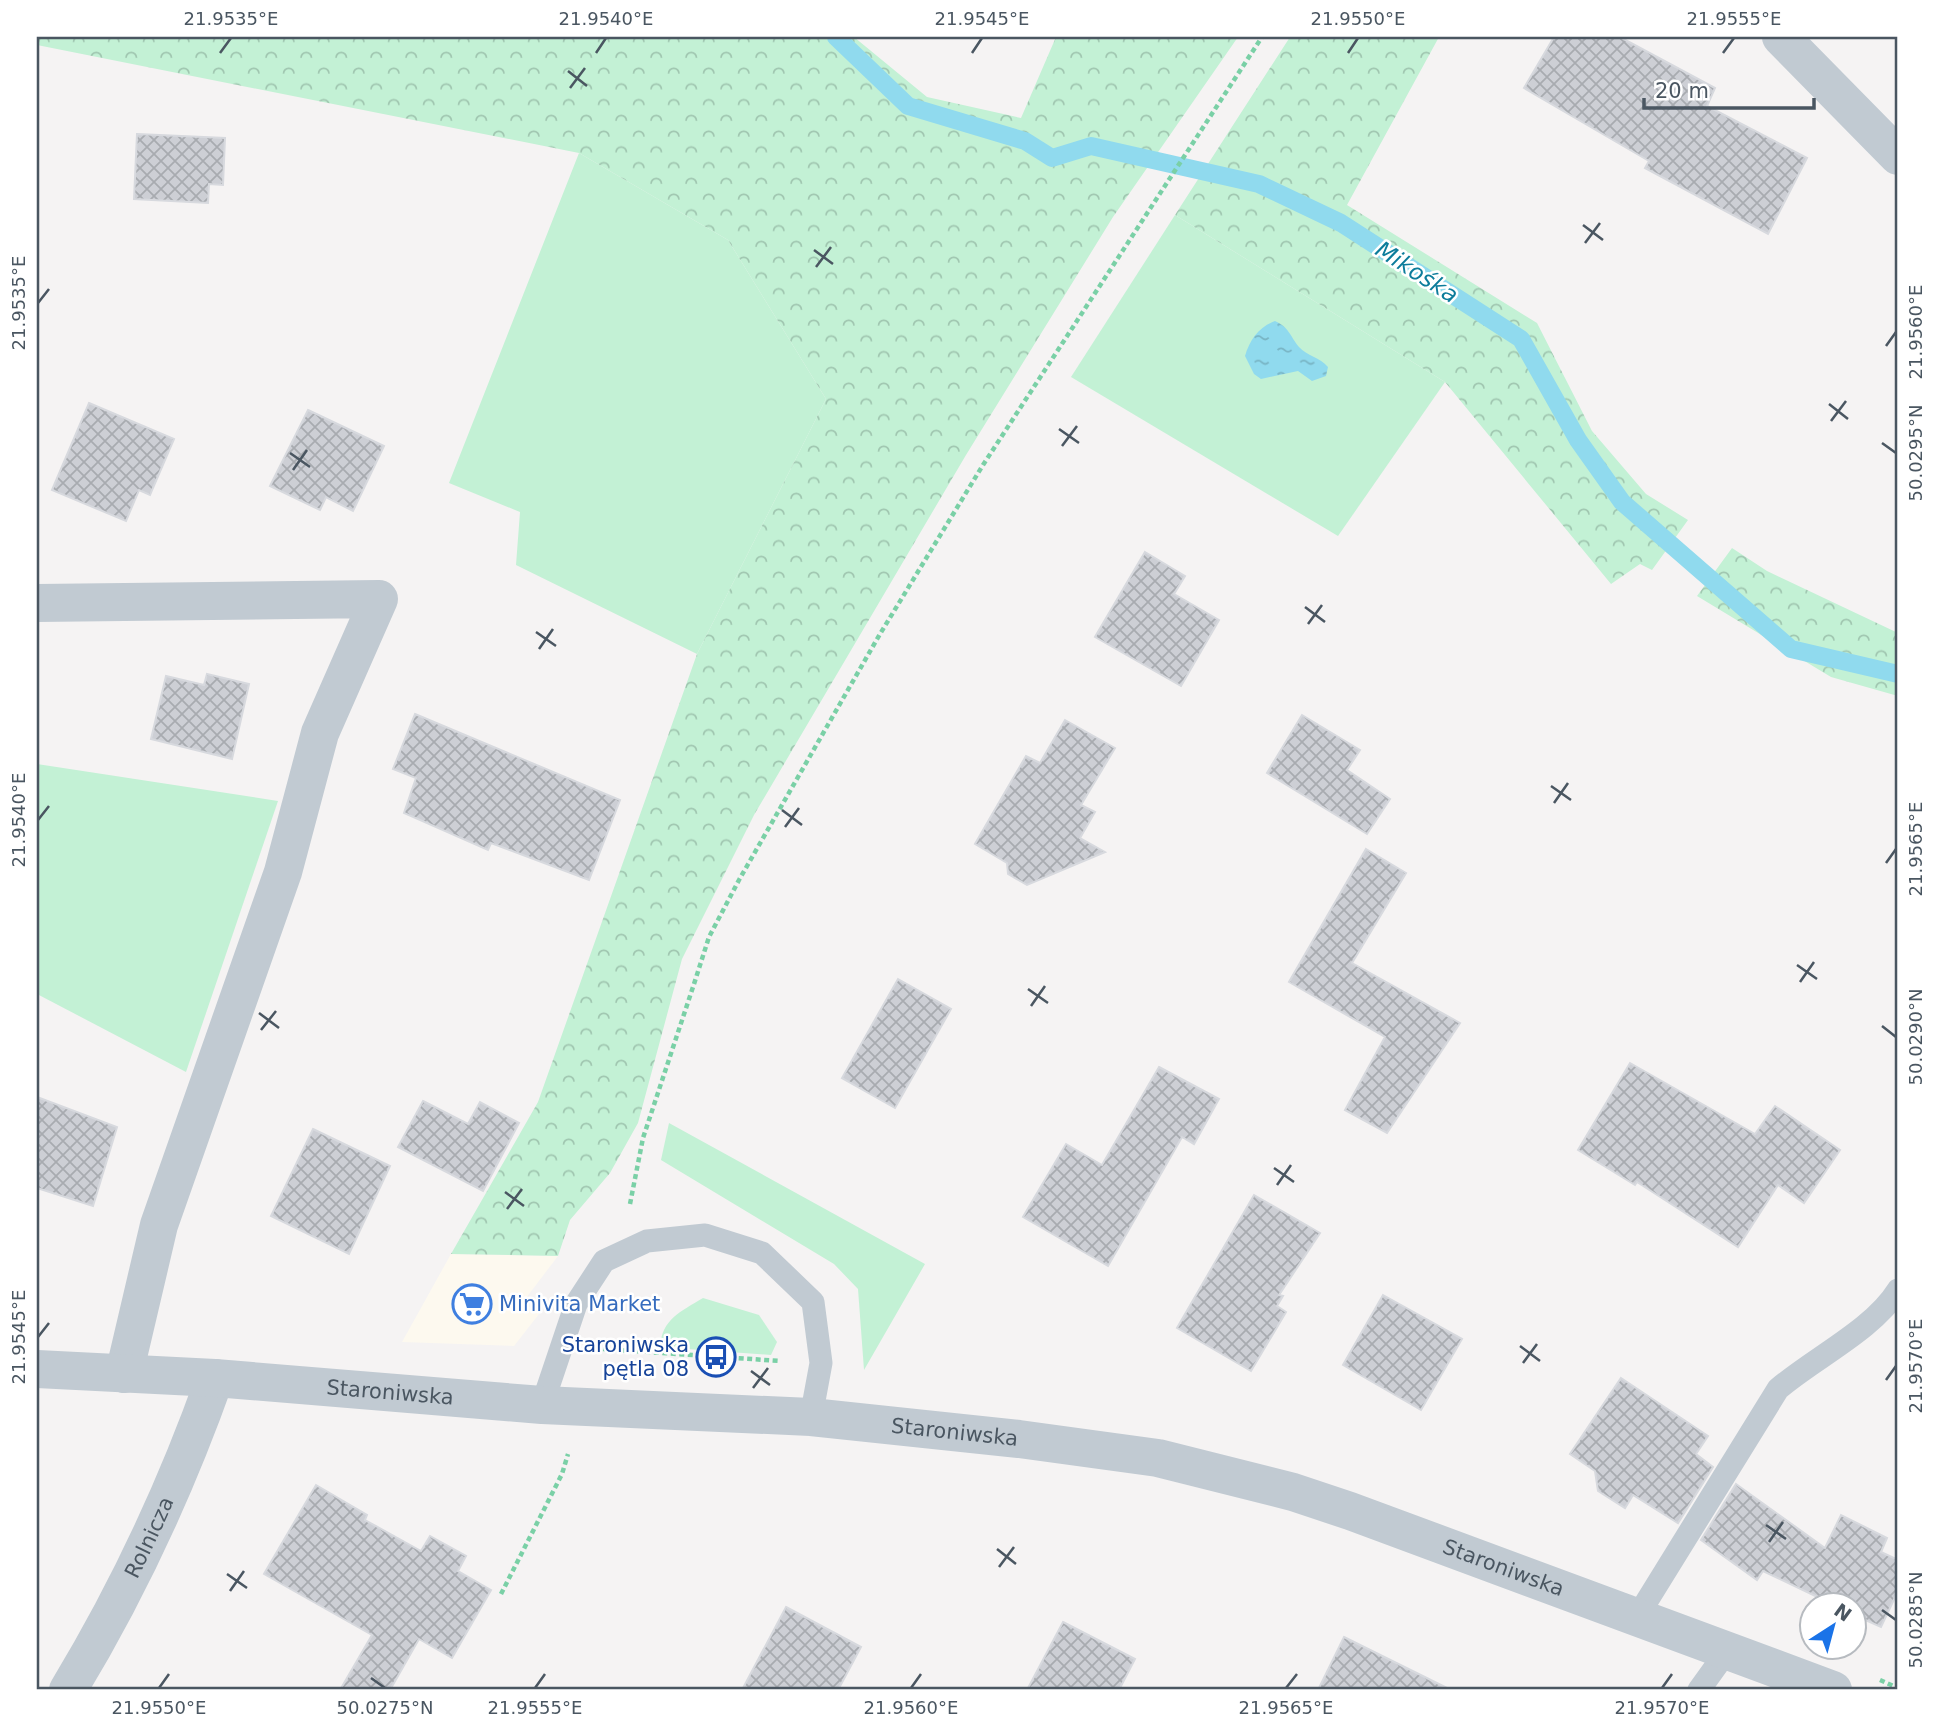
<svg xmlns="http://www.w3.org/2000/svg" width="1935" height="1727" viewBox="0 0 1935 1727" font-family="'DejaVu Sans',sans-serif">
<style>
.commercial{fill:#fdf9ef}
.green{fill:#c3f1d5}
.forest{fill:url(#forest-crowns)}
.water{fill:url(#water-ripples)}
.lines{fill:none;stroke-linecap:round;stroke-linejoin:round}
.stream{stroke:#90daee;stroke-width:18}
.building{fill:url(#building-cross-hatch);stroke:#d7d9de;stroke-width:2}
.path{stroke:#7ad0a6;stroke-width:4.5;stroke-dasharray:5 3.5;stroke-linecap:butt}
.service{stroke:#c1cad2;stroke-width:23}
.minor{stroke:#c1cad2;stroke-width:38}
.tertiary{stroke:#c1cad2;stroke-width:38}
.ticks{fill:none;stroke:#4a5661;stroke-width:2.5}
.labels{text-anchor:middle;stroke-width:5;stroke-linejoin:round;paint-order:stroke}
.shop-label{font-size:21px;fill:#366cbe;stroke:#fff;text-anchor:start}
.transit-label{font-size:21px;fill:#164399;stroke:#fff;text-anchor:end}
.street-label{font-size:21px;fill:#4a5661;stroke:#fff}
.water-label{font-size:23px;font-style:italic;fill:#0c7c9b;stroke:#fff}
.neatline{fill:none;stroke:#4a5661;stroke-width:2.5}
.ticks-label{font-size:18px;text-anchor:middle;fill:#4a5661}
</style>
<defs>
<pattern id="forest-crowns" width="20" height="18" patternUnits="userSpaceOnUse" patternTransform="scale(1.75)"><rect width="20" height="18" fill="#c3f1d5"/><path d="M2 6a3 3 0 1 1 6 0M12 15a3 3 0 1 1 6 0" fill="none" stroke="#a0c6b0"/></pattern>
<pattern id="water-ripples" width="26" height="14" patternUnits="userSpaceOnUse" patternTransform="scale(1.75)"><rect width="26" height="14" fill="#90daee"/><path d="M2 4q2-2 4 0t4 0M15 11q2-2 4 0t4 0" fill="none" stroke="#78b4c4"/></pattern>
<pattern id="building-cross-hatch" width="8" height="8" patternUnits="userSpaceOnUse" patternTransform="scale(1.75)"><rect width="8" height="8" fill="#cdcfd5"/><path d="M0 0l8 8M0 8l8-8" fill="none" stroke="#a8abb0"/></pattern>
</defs>
<rect width="100%" height="100%" fill="#f5f3f3"/>
<polygon class="commercial" points="451,1254 558,1256 523,1302 539,1314 514,1346 402,1342"/>
<g class="green">
<polygon points="579,153 728,240 826,399 697,654 516,565 520,512 449,483"/>
<polygon points="1175,215 1445,382 1338,536 1071,377"/>
<polygon points="37,764 278,801 186,1072 37,994"/>
<polygon points="669,1123 925,1264 864,1370 858,1289 834,1264 661,1160"/>
<path d="M703,1298L759,1315L777,1342L771,1355L660,1347C662,1319 680,1312 703,1298Z"/>
</g>
<g class="forest">
<polygon points="37,37 854,37 927,97 1021,118 1056,37 1238,37 1113,217 966,455 754,815 682,959 638,1123 610,1173 570,1220 558,1256 451,1254 538,1102 697,654 826,399 728,240 579,153 37,45"/>
<polygon points="1290,37 1439,37 1347,205 1537,323 1592,431 1646,494 1688,520 1652,570 1640,564 1611,584 1445,382 1175,215"/>
<polygon points="1732,548 1767,571 1898,633 1898,696 1831,677 1697,596"/>
</g>
<path class="water" d="M1275,321C1289,327 1290,336 1299,347C1307,356 1320,357 1328,367L1326,376L1312,381L1298,371L1261,379L1254,374L1245,356C1250,339 1259,327 1275,321Z"/>
<g class="lines">
<polyline class="stream" points="836,37 908,106 1025,141 1052,158 1091,146 1259,184 1341,223 1521,339 1578,440 1622,502 1791,649 1898,674"/>
</g>
<g class="building">
<polygon points="1554,37 1620,37 1715,88 1707,106 1807,158 1768,234 1645,168 1649,161 1524,88"/>
<polygon points="137,134 225,138 223,185 209,184 208,203 134,199"/>
<polygon points="89,403 174,439 150,495 139,490 126,521 52,490"/>
<polygon points="308,410 384,446 353,511 326,497 320,510 270,486"/>
<polygon points="1145,552 1185,576 1174,594 1219,620 1181,686 1095,637"/>
<polygon points="207,674 249,684 232,759 151,739 166,676 204,685"/>
<polygon points="415,714 620,800 589,880 491,843 488,850 404,813 416,778 393,769"/>
<polygon points="1302,715 1360,750 1347,770 1390,799 1367,834 1267,773"/>
<polygon points="1065,720 1115,748 1081,805 1095,812 1080,838 1105,852 1027,885 1008,874 1007,863 975,844 1026,756 1040,763"/>
<polygon points="1366,849 1406,873 1352,963 1460,1023 1387,1133 1345,1110 1385,1037 1289,982"/>
<polygon points="898,979 951,1009 895,1108 842,1078"/>
<polygon points="1630,1063 1755,1134 1775,1106 1840,1150 1804,1203 1778,1185 1738,1247 1637,1182 1635,1185 1578,1150"/>
<polygon points="1159,1067 1219,1099 1194,1144 1182,1137 1108,1266 1023,1217 1066,1144 1102,1165"/>
<polygon points="37,1097 117,1127 93,1206 37,1188"/>
<polygon points="423,1101 468,1124 480,1102 519,1123 483,1191 398,1147"/>
<polygon points="313,1129 390,1166 349,1254 271,1216"/>
<polygon points="1254,1195 1320,1233 1279,1295 1283,1296 1277,1306 1286,1312 1251,1371 1177,1328"/>
<polygon points="1383,1295 1462,1339 1421,1410 1343,1365"/>
<polygon points="1621,1378 1708,1436 1696,1454 1713,1467 1678,1523 1633,1495 1625,1508 1598,1491 1595,1471 1570,1454"/>
<polygon points="1736,1484 1825,1548 1841,1515 1887,1538 1881,1552 1898,1560 1898,1591 1881,1627 1854,1615 1854,1605 1834,1605 1763,1571 1757,1580 1701,1540"/>
<polygon points="316,1485 367,1515 365,1520 421,1551 430,1536 466,1556 458,1571 491,1590 452,1658 419,1639 390,1690 340,1690 372,1635 264,1574"/>
<polygon points="786,1607 861,1647 838,1690 742,1690"/>
<polygon points="1063,1622 1135,1659 1119,1690 1027,1690"/>
<polygon points="1344,1637 1451,1690 1318,1690"/>
</g>
<g class="lines">
<g class="path">
<polyline points="630,1204 643,1138 694,984 709,937 739,880 880,634 983,465 1262,37"/>
<polyline points="603,1349 780,1361"/>
<polyline points="501,1594 562,1474 568,1454"/>
<polyline points="1880,1680 1898,1688"/>
</g>
<g class="service">
<polyline points="542,1405 576,1304 604,1261 647,1241 705,1235 762,1253 813,1302 821,1363 811,1417"/>
<path d="M1637,1617L1778,1389C1814,1358 1873,1330 1898,1290"/>
<polyline points="1699,1690 1727,1651"/>
</g>
<g class="minor">
<polyline points="1781,37 1898,156"/>
<polyline points="37,603 379,599 320,733 283,872 159,1225 124,1374"/>
<path id="s1" d="M68,1690C128,1591 176,1488 215,1378"/>
</g>
<path class="tertiary" id="s2" d="M37,1369L215,1378L542,1405L811,1417L1019,1439L1158,1458L1293,1492L1350,1511L1833,1690"/>
</g>
<path class="ticks" d="M220,53L231,38M596,53L606,38M972,53L982,38M1348,53L1358,38M1723,53L1734,38M568,71L587,86M570,88L585,68M1583,225L1603,240M1585,243L1600,223M814,250L833,264M816,267L831,247M38,303L49,289M1886,346L1896,332M1829,404L1848,419M1831,421L1846,401M1059,429L1079,443M1882,443L1896,453M1062,446L1077,426M290,453L310,467M293,470L307,450M1305,607L1325,622M1308,624L1322,605M536,632L556,646M539,649L553,629M1551,786L1571,800M1554,803L1568,783M782,810L802,825M38,820L49,806M785,827L799,808M1886,863L1896,849M1797,965L1817,979M1800,982L1814,962M1028,989L1048,1003M1031,1006L1045,986M259,1013L279,1028M1882,1026L1896,1037M261,1030L276,1011M1274,1168L1294,1182M1277,1185L1291,1165M505,1192L524,1206M507,1209L522,1189M38,1337L49,1323M1520,1346L1540,1361M1523,1363L1537,1344M751,1371L770,1385M1886,1380L1896,1366M753,1388L768,1368M1766,1525L1786,1539M1769,1542L1783,1522M997,1549L1016,1564M999,1567L1014,1547M227,1574L247,1588M230,1591L244,1571M1882,1610L1896,1620M371,1678L385,1688M159,1688L169,1674M535,1688L545,1674M911,1688L921,1674M1286,1688L1297,1674M1662,1688L1672,1674"/>
<defs>
<g id="supermarket-ring" transform="scale(2.0125)"><circle r="9.5" fill="#fff" stroke="#3f7fe0" stroke-width="1.5"/><path d="M-6-5.5h2.5l.6 2H6L4.5 2H-2.5L-4.4-4H-6ZM-1.5 3.2a1.3 1.3 0 1 0 .1 0ZM3 3.2a1.3 1.3 0 1 0 .1 0Z" fill="#3f7fe0"/></g>
<g id="bus-ring" transform="scale(2.0125)"><circle r="9.5" fill="#fff" stroke="#1a4fb4" stroke-width="1.5"/><path d="M-5-6H5V4H4V6H2V4H-2V6H-4V4H-5ZM-3.5-4V0h7V-4ZM-3.5 1.2v1.5H-2V1.2ZM2 1.2v1.5H3.5V1.2Z" fill="#1a4fb4"/></g>
</defs>
<g fill-rule="evenodd">
<use href="#supermarket-ring" x="472" y="1304"/>
<use href="#bus-ring" x="716" y="1357"/>
</g>
<g class="labels">
<g class="shop-label">
<text x="499" y="1311">Minivita Market</text>
</g>
<g class="transit-label">
<text x="689" y="1352">Staroniwska<tspan x="689" dy="24">pętla 08</tspan></text>
</g>
<g class="street-label">
<text dy="7" stroke="none"><textPath href="#s2" startOffset="354">Staroniwska</textPath></text>
<text dy="7" stroke="none"><textPath href="#s2" startOffset="920">Staroniwska</textPath></text>
<text dy="7" stroke="none"><textPath href="#s1" startOffset="173">Rolnicza</textPath></text>
<text dy="7" stroke="none"><textPath href="#s2" startOffset="1488">Staroniwska</textPath></text>
</g>
<g class="water-label">
<text transform="translate(1417 272) rotate(33)" y="8">Mikośka</text>
</g>
</g>
<rect width="1935" height="1727" fill="none" stroke="#ffffff" stroke-width="77"/>
<g transform="translate(1833 1626) rotate(36)"><circle r="33" fill="#ffffff" stroke="#b7bbc0" stroke-width="2"/>
<path d="M0-5L12 26L0 18L-12 26Z" fill="#1a73e8"/>
<text y="-10" font-size="19" font-weight="bold" text-anchor="middle" fill="#4a5661">N</text>
</g>
<path d="M1644 98v10h170v-10" fill="none" stroke="#4a5661" stroke-width="3.5"/>
<text x="1655" y="98" font-size="21" fill="#4a5661" stroke="#ffffff" stroke-width="5" paint-order="stroke">20 m</text>
<rect x="38" y="38" width="1858" height="1650" class="neatline"/>
<g class="ticks-label">
<text x="231" y="25">21.9535°E</text>
<text x="606" y="25">21.9540°E</text>
<text x="982" y="25">21.9545°E</text>
<text x="1358" y="25">21.9550°E</text>
<text x="1734" y="25">21.9555°E</text>
<text transform="translate(19 303) rotate(-90)" y="6">21.9535°E</text>
<text transform="translate(1916 332) rotate(-90)" y="6">21.9560°E</text>
<text transform="translate(1916 453) rotate(-90)" y="6">50.0295°N</text>
<text transform="translate(19 820) rotate(-90)" y="6">21.9540°E</text>
<text transform="translate(1916 849) rotate(-90)" y="6">21.9565°E</text>
<text transform="translate(1916 1037) rotate(-90)" y="6">50.0290°N</text>
<text transform="translate(19 1337) rotate(-90)" y="6">21.9545°E</text>
<text transform="translate(1916 1366) rotate(-90)" y="6">21.9570°E</text>
<text transform="translate(1916 1620) rotate(-90)" y="6">50.0285°N</text>
<text x="159" y="1714">21.9550°E</text>
<text x="385" y="1714">50.0275°N</text>
<text x="535" y="1714">21.9555°E</text>
<text x="911" y="1714">21.9560°E</text>
<text x="1286" y="1714">21.9565°E</text>
<text x="1662" y="1714">21.9570°E</text>
</g>
</svg>
